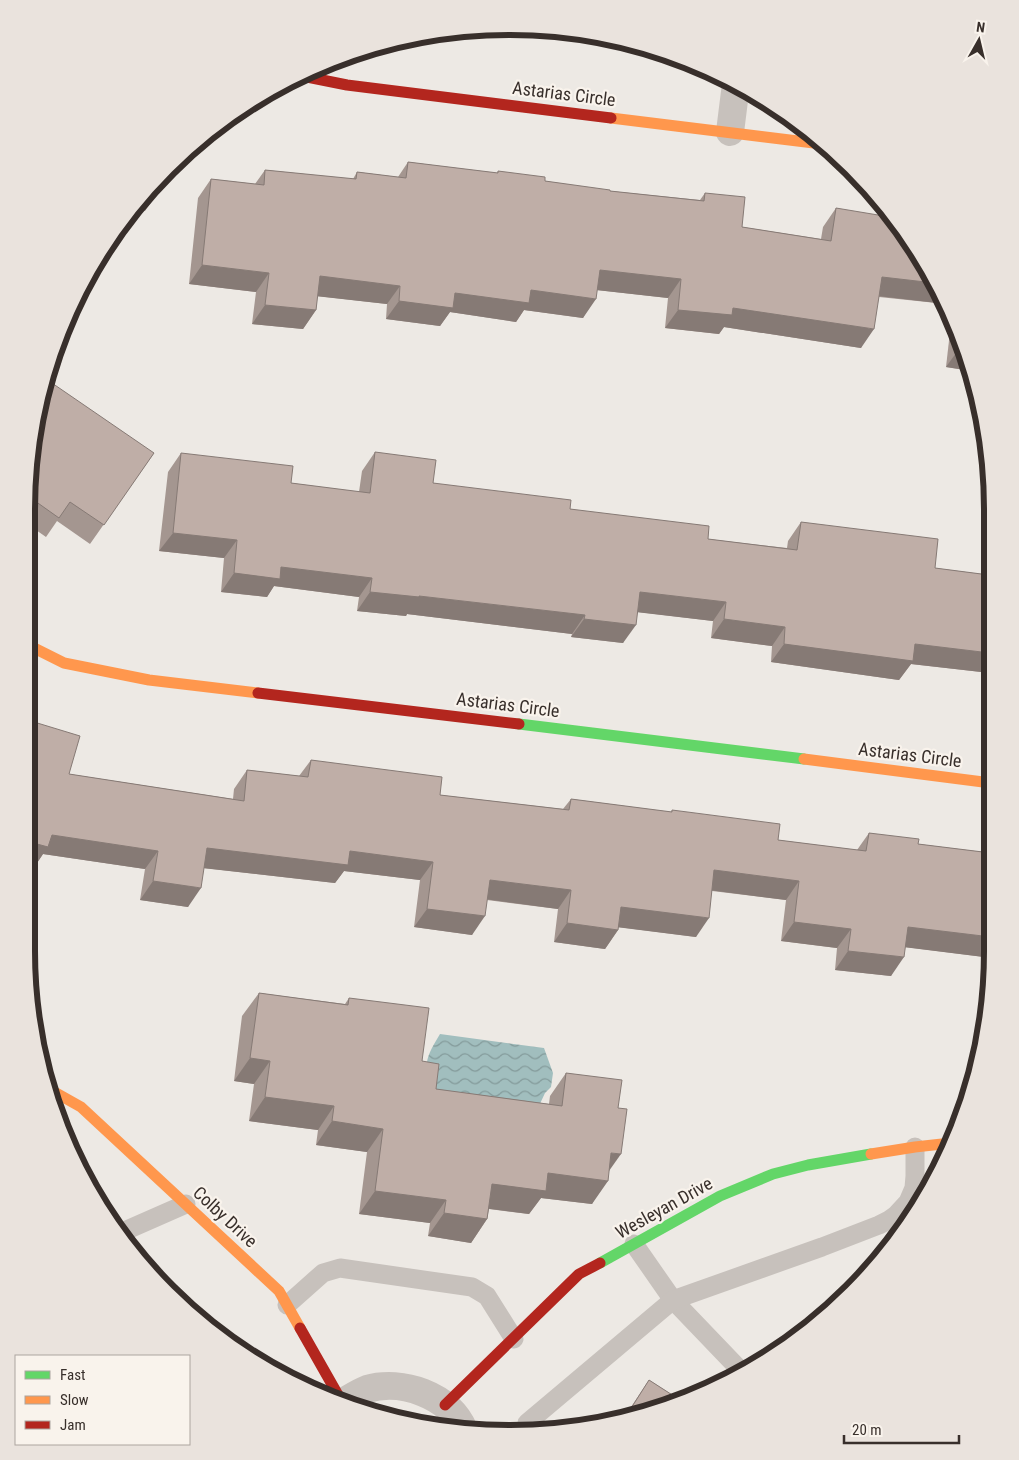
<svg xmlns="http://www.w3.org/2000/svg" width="1019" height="1460" viewBox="0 0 1019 1460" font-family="'Roboto Condensed',sans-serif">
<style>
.water{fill:url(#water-waves)}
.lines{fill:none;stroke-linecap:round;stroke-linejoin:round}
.lane{stroke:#c7c1bc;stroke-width:19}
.street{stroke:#c7c1bc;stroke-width:28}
.fast{stroke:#63d668;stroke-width:11}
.slow{stroke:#ff974d;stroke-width:11}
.jam{stroke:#b3261e;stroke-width:11}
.wall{fill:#a49690}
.shaded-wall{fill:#867a75}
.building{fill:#bfaea7;stroke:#867a75}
.labels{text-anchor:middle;stroke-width:4.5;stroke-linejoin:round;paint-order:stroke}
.street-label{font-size:18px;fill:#382f2b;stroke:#f9f3ec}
.rim{fill:none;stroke:#382f2b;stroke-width:6}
</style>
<defs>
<pattern id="water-waves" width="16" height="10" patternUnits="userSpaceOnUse" patternTransform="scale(1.25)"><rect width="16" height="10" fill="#a1bebe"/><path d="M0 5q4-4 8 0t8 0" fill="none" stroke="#849b9b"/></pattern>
</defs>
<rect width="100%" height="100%" fill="#ede9e4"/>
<path class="water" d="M440,1034L544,1048L553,1073L551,1087L545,1093L538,1108L432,1094C424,1064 424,1060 440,1034Z"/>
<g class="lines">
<g class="lane">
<polyline points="120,1233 186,1204"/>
<polyline points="634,1244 673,1300 742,1372"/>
<polyline points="287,1305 323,1273 340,1268 472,1287 487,1296 514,1339"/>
<polyline points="527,1423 673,1300 822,1247 879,1225 889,1220 896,1215 908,1202 914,1188 915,1176 915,1147"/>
</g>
<g class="street">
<polyline points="730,132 736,84"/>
<path d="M343,1402C350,1398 359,1392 367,1389C402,1379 449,1395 464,1430"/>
</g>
<g class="fast">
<polyline points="519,724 804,759"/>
<polyline points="600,1263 720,1196 773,1174 808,1165 871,1154"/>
</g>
<g class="slow">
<polyline points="611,118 822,144"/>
<polyline points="26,644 64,663 149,680 258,693"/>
<polyline points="804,759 991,783"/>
<polyline points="49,1089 81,1107 279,1291 300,1328"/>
<polyline points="871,1154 915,1147 951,1143"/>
</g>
<g class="jam">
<polyline points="302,76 347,85 611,118"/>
<polyline points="258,693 519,724"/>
<polyline points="300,1328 342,1402"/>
<polyline points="445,1405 579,1274 600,1263"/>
</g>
</g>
<g class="wall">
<polygon points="184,155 145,211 140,208"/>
<polygon points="408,162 497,173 498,171 545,181 610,191 700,200 705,193 742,227 821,239 823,227 836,208 890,222 946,304 879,297 861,348 724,327 719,334 665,328 668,298 597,290 583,318 524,310 516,322 450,312 440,326 386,319 387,304 317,296 316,310 303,329 252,324 256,292 189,284 198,198 211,179 255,184 265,170 353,179 357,172 398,177"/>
<polygon points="951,323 965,370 946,367"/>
<polygon points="36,415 154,453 90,544 57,521 46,537 26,523 26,509"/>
<polygon points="375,452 433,483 570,509 708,539 787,548 788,541 801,522 935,568 989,575 990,673 911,664 899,680 771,662 772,646 711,638 713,621 638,612 623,643 571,637 572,634 407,614 406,616 357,611 359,597 274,586 267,597 221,592 224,558 159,551 168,472 181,453 291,483 359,492 362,471"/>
<polygon points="34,722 69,774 233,799 234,789 247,770 299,776 311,760 440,795 563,809 571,799 671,812 672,810 778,840 857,850 869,833 918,844 991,853 992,958 905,947 891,976 835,970 837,948 781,941 786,900 712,891 696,937 618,927 618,930 605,949 554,942 558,909 487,900 472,935 414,927 420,880 344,871 335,883 204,868 188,907 140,900 145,869 43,854 35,866 26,864 26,733"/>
<polygon points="259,993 345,1004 349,998 422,1061 436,1089 549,1104 550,1096 566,1073 609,1171 592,1204 541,1198 529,1214 489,1209 487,1219 471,1243 428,1236 430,1223 359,1214 367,1152 316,1145 318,1130 249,1121 254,1084 234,1081 242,1016"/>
<polygon points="649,1380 677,1398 627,1413"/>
</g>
<g class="shaded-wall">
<polygon points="202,265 269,273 256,292 189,284"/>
<polygon points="600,270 681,279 668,298 587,289"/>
<polygon points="320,276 400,286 387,304 306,295"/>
<polygon points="882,277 934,283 943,296 946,304 869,295"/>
<polygon points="531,290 596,299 583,318 524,310 516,322 450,312 440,326 386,319 399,301 455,293"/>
<polygon points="265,305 316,310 303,329 252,324"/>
<polygon points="733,308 874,329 861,348 724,327 719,334 665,328 678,310"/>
<polygon points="959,349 965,370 946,367"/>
<polygon points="173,533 237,540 224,558 159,551"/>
<polygon points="281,567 372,578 359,597 274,586 267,597 221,592 234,573"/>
<polygon points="370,592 419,596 585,615 572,634 407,614 406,616 357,611"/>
<polygon points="640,592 726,602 713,621 627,611"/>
<polygon points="584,619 636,625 623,643 571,637"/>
<polygon points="724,619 785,627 772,646 711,638"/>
<polygon points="784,644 915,644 990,653 990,673 911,664 899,680 771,662"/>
<polygon points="52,835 158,851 145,869 43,854 35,866 26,864 26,841"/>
<polygon points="207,848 350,851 433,862 420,880 344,871 335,883 193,867"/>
<polygon points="714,870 799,881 786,900 701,889"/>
<polygon points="490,880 571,890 558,909 477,898"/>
<polygon points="153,881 201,888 188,907 140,900"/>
<polygon points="621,907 709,918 696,937 608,926"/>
<polygon points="427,909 485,916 472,935 414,927"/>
<polygon points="794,922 851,929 837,948 781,941"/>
<polygon points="567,923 618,930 605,949 554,942"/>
<polygon points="908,927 991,937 992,958 895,946"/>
<polygon points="848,951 904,957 891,976 835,970"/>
<polygon points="250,1058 270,1061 254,1084 234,1081"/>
<polygon points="265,1097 334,1106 318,1130 249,1121"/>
<polygon points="332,1121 383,1129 367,1152 316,1145"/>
<polygon points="611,1153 621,1154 604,1178"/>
<polygon points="548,1173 608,1181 592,1204 541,1198 529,1214 475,1207 492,1184"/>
<polygon points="375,1191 446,1200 430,1223 359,1214"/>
<polygon points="444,1213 487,1219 471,1243 428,1236"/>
</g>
<g class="building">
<polygon points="184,155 158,192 155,190"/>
<polygon points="408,162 498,173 498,171 545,177 545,181 610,190 610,191 704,201 705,193 745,197 742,227 831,241 836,208 890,217 891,218 890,222 894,222 934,283 882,277 874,329 733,308 732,315 678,310 681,279 600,270 596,299 531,290 529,303 455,293 453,308 399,301 400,286 320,276 316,310 265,305 269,273 202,265 211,179 264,185 265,170 356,179 357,172 406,178"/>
<polygon points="49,381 154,453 104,525 70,502 59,518 28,496 36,415"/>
<polygon points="375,452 436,460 433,483 571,500 570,509 709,526 708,539 797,550 801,522 938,539 935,568 989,575 990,653 915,644 913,661 784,644 785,627 724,619 726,602 640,592 636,625 584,619 585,615 419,596 419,597 370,592 372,578 281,567 280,579 234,573 237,540 173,533 181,453 293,466 291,483 370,493"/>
<polygon points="34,722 80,736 69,774 244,801 247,770 308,777 311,760 442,777 440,795 569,810 571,799 672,812 672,810 780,824 778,840 866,851 869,833 919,839 918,844 991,853 991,937 908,927 904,957 848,951 851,929 794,922 799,881 714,870 709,918 621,907 618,930 567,923 571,890 490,880 485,916 427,909 433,862 350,851 348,865 207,848 201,888 153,881 158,851 52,835 48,847 26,841 26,737 29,737"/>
<polygon points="259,993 348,1005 349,998 429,1008 422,1061 439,1064 436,1089 562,1106 566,1073 622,1080 618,1108 627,1109 621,1154 611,1153 608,1181 548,1173 546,1191 492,1184 487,1219 444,1213 446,1200 375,1191 383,1129 332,1121 334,1106 265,1097 270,1061 250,1058"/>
<polygon points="649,1380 677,1398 628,1413"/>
</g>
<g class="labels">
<g class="street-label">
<text transform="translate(564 94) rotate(7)" y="6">Astarias Circle</text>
<text transform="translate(508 705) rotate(7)" y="6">Astarias Circle</text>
<text transform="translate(910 755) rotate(7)" y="6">Astarias Circle</text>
<text transform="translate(664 1208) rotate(-29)" y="6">Wesleyan Drive</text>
<text transform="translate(225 1217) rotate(43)" y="6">Colby Drive</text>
</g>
</g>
<path d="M0 0H1019V1460H0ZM509 35H510A474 474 0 0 1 984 509V951A474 474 0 0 1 510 1425H509A474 474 0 0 1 35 951V509A474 474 0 0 1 509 35Z" fill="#eae3dd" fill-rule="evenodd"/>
<path class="rim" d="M509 35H510A474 474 0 0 1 984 509V951A474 474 0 0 1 510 1425H509A474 474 0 0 1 35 951V509A474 474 0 0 1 509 35Z"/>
<rect x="15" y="1355" width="175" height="90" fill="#f9f3ec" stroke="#aca59f"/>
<rect x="25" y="1371" width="25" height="8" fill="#63d668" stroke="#aca59f"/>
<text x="60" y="1380" font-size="15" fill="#382f2b">Fast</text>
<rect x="25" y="1396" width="25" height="8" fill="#ff974d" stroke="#aca59f"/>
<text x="60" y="1405" font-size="15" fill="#382f2b">Slow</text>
<rect x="25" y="1421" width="25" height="8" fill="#b3261e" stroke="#aca59f"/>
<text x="60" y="1430" font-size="15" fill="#382f2b">Jam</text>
<g transform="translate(979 40) rotate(8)" stroke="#f9f3ec" stroke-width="4" paint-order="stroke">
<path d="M0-4L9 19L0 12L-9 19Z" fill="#382f2b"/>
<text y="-8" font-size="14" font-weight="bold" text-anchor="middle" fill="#382f2b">N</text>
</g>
<path d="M844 1435v8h115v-8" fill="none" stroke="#382f2b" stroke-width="2.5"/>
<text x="852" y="1435" font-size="15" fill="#382f2b" stroke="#f9f3ec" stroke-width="4" paint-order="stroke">20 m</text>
</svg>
